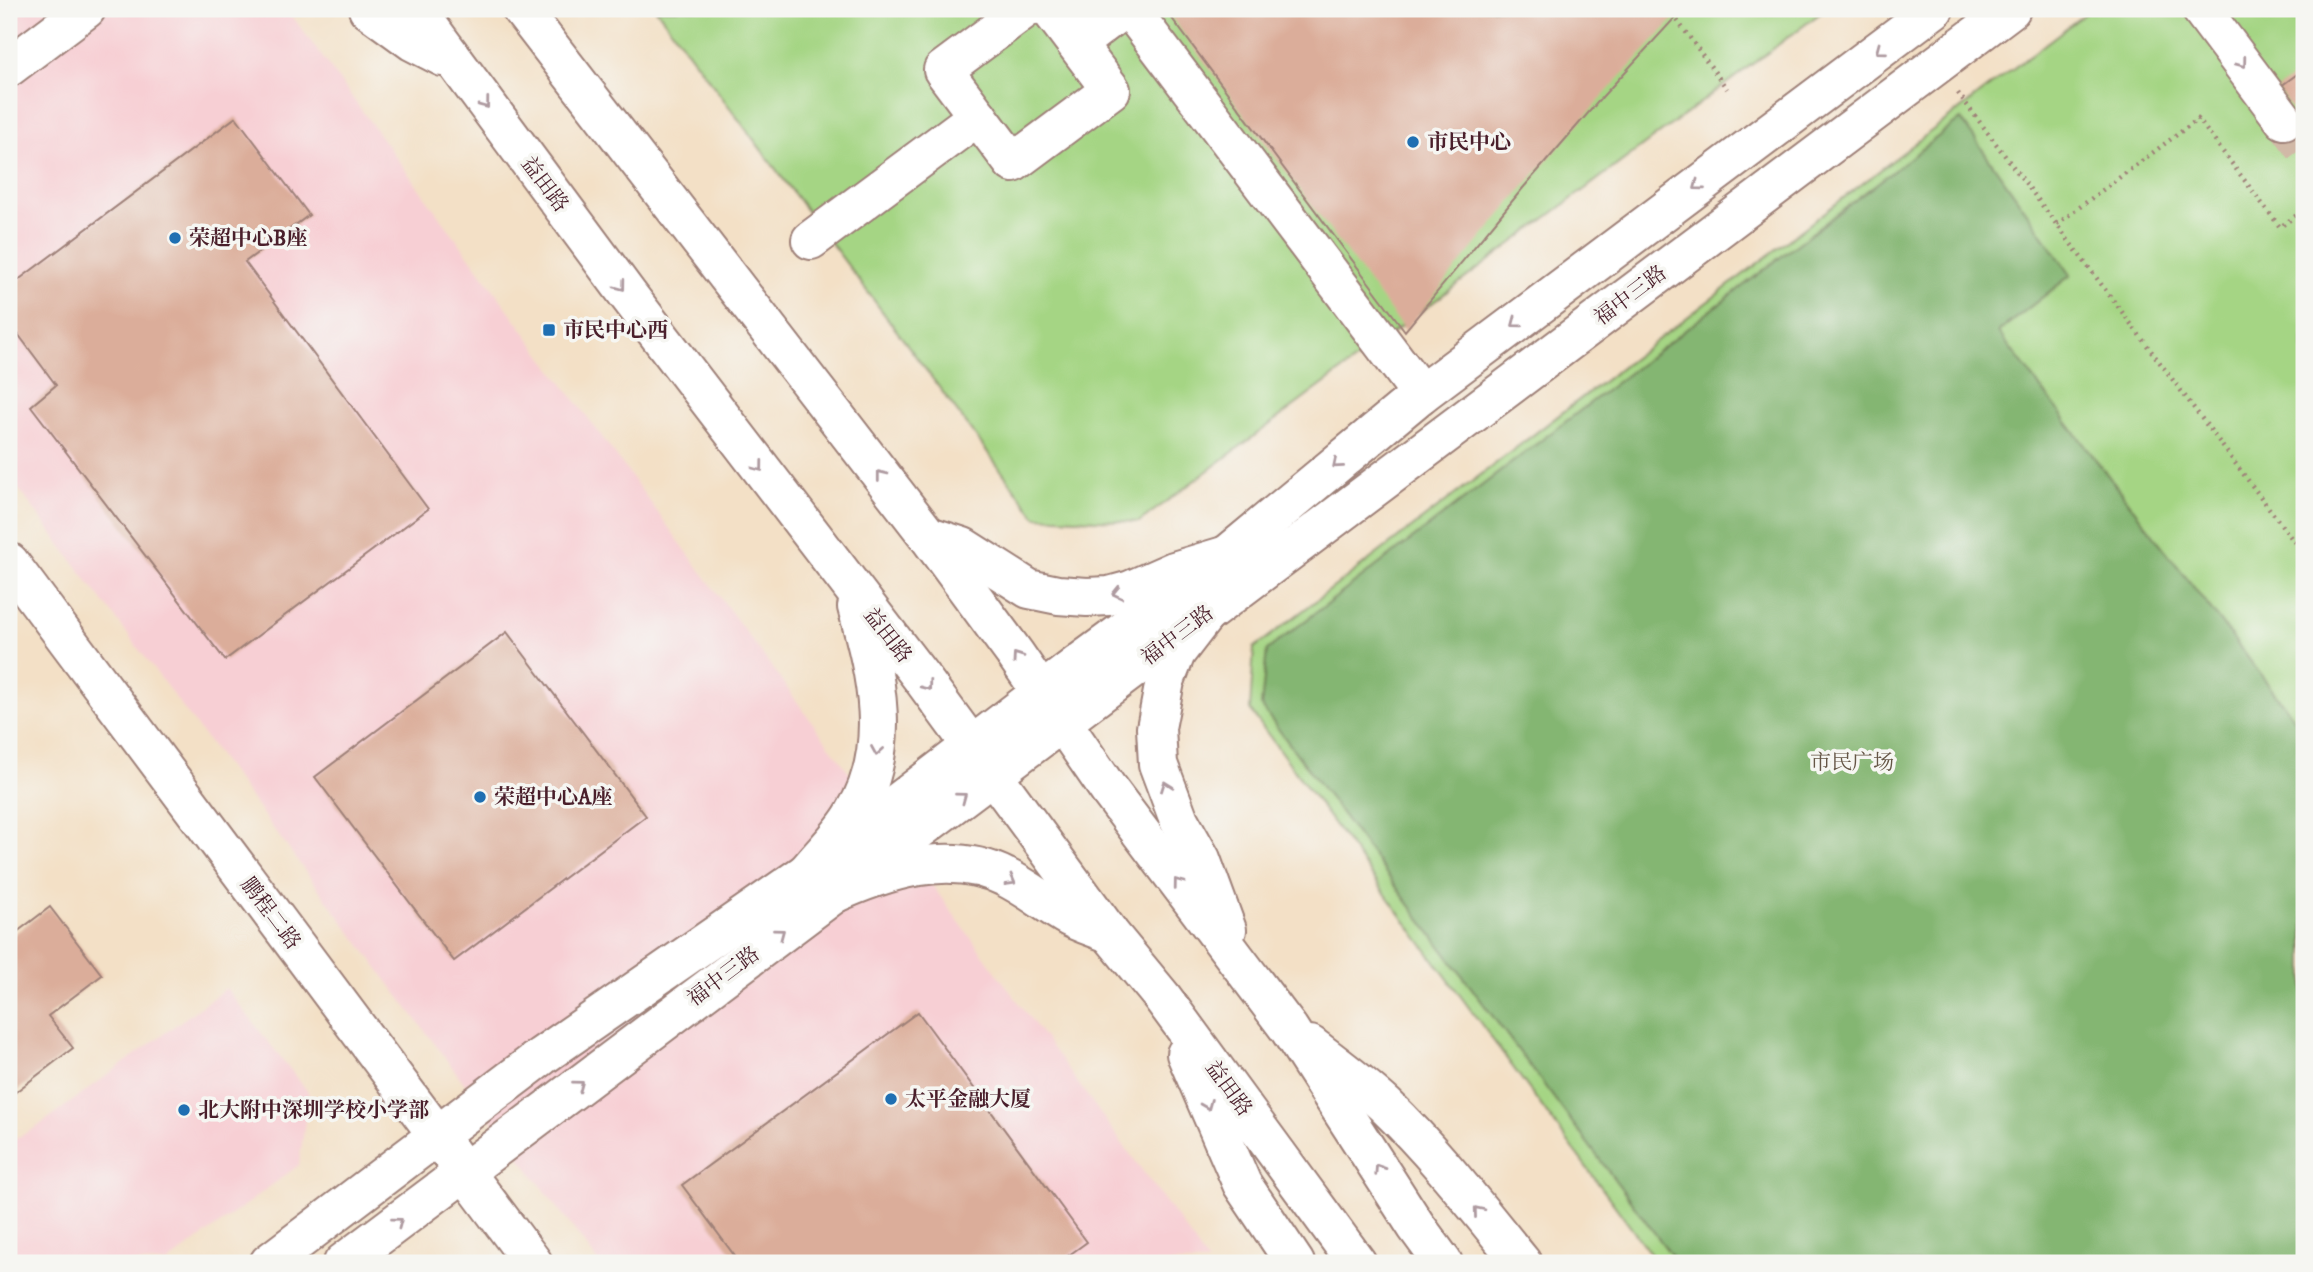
<svg xmlns="http://www.w3.org/2000/svg" width="2313" height="1272" viewBox="0 0 2313 1272" font-family="'IM FELL DW Pica','Noto Serif SC',serif">
<style>
.built{fill:#f7cfd4}
.green{fill:#a5d584;stroke:#787a58;stroke-width:2}
.forest{fill:#84b672;stroke:#676a4e;stroke-width:2}
.building{fill:#dbad9a}
.lines{fill:none;stroke-linecap:round;stroke-linejoin:round}
.minor-tunnel{stroke:#d1b9a7;stroke-width:38;stroke-dasharray:38 19;stroke-linecap:butt}
.minor-casing{stroke:#9e8078;stroke-width:42}
.major-casing{stroke:#9e8078;stroke-width:42}
.path{stroke:#9e8078;stroke-width:4.5;stroke-dasharray:2 5;stroke-linecap:butt}
.minor{stroke:#fff;stroke-width:38}
.major{stroke:#fff;stroke-width:38}
.oneway{stroke:#ae9aa0}
.poi-dot{fill:#1f6fb2;stroke:#f6f6f2;stroke-width:2.5}
.labels{text-anchor:middle;stroke-width:7;stroke-linejoin:round;paint-order:stroke}
.poi-label{font-size:21px;font-weight:bold;fill:#4a1f2b;stroke:#f6f6f2;text-anchor:start}
.street-label{font-size:21px;fill:#4a1f2b;stroke:#f6f6f2}
.park-label{font-size:21px;fill:#655646;stroke:#f6f6f2}
</style>
<rect width="100%" height="100%" fill="#f6f6f2"/>
<filter id="ink" filterUnits="userSpaceOnUse"><feTurbulence type="fractalNoise" baseFrequency=".0143" numOctaves="2"/><feDisplacementMap in="SourceGraphic" scale="14" xChannelSelector="R" yChannelSelector="G"/><feConvolveMatrix kernelMatrix="1 2 1 2 8 2 1 2 1" color-interpolation-filters="sRGB"/></filter>
<filter id="wash" filterUnits="userSpaceOnUse"><feTurbulence type="fractalNoise" baseFrequency=".00686" numOctaves="4" result="noise"/><feDisplacementMap in="SourceGraphic" scale="28" xChannelSelector="R" yChannelSelector="G"/><feGaussianBlur stdDeviation="1.57" result="paint"/><feColorMatrix in="noise" values="0 0 0 0 0 0 0 0 0 0 0 0 0 0 0 0 0 1.4 0 .05"/><feComposite in="paint" operator="in"/></filter>
<g filter="url(#wash)">
<rect width="100%" height="100%" fill="#f3e0c6"/>
<g class="built">
<polygon points="9,9 287,9 1181,1223 1208,1263 599,1263 9,476"/>
<polygon points="226,988 309,1093 299,1165 167,1263 9,1263 9,1142 37,1127"/>
</g>
<g class="green">
<polygon points="656,9 1826,9 1139,522 1036,517"/>
<polygon points="2091,9 2304,9 2304,1263 1657,1263 1250,710 1254,648"/>
</g>
<polygon class="forest" points="1961,119 2071,275 1998,332 2304,731 2304,1263 1677,1263 1261,706 1267,650"/>
<g id="blocks">
<g class="building">
<polygon points="1165,9 1683,9 1603,96 1523,188 1405,331"/>
<polygon points="2304,69 2304,110 2297,116 2277,89"/>
<polygon points="236,117 309,215 245,262 428,509 225,660 31,406 56,385 9,322 9,287"/>
<polygon points="507,632 646,816 454,961 315,777"/>
<polygon points="50,907 102,975 48,1016 73,1048 9,1097 9,938"/>
<polygon points="918,1012 1087,1242 1058,1263 740,1263 682,1185"/>
</g>
</g>
</g>
<g filter="url(#ink)">
<use href="#blocks" fill-opacity="0" stroke="#9e8078" stroke-width="2"/>
<g class="lines">
<polyline class="minor-tunnel" points="2284,120 2304,147"/>
<g class="minor-casing">
<g id="minor">
<polyline points="1025,9 943,70 1013,163 1111,90 1050,9"/>
<polyline points="1130,9 1421,394"/>
<polyline points="2201,9 2284,120"/>
<polyline points="1077,44 1123,9"/>
<polyline points="811,240 978,116"/>
<polyline points="9,562 533,1263"/>
<polyline points="269,1263 542,1056 807,872 1077,665 1227,555 1421,394 1934,9"/>
<polyline points="343,1263 2011,9"/>
</g>
</g>
<g class="major-casing">
<g id="major">
<polyline points="368,9 412,41 443,57"/>
<polyline points="416,9 628,295 921,677 1110,934 1162,997 1357,1263"/>
<polyline points="521,9 928,536 1015,654 1108,789 1289,1029 1416,1226 1443,1263"/>
<polyline points="9,67 86,9"/>
<polyline points="929,536 963,547 1029,589 1058,595 1087,597 1109,596 1131,590 1174,571 1227,555"/>
<polyline points="1206,614 1176,653 1165,681 1156,728 1158,764 1179,820 1201,859 1227,930"/>
<path d="M807,872C822,853 842,835 854,814C894,749 876,675 857,607"/>
<path d="M829,896C882,872 949,848 1005,877C1026,887 1044,902 1064,914C1078,923 1094,927 1109,933"/>
<path d="M1310,1045C1335,1064 1361,1083 1385,1105C1435,1153 1478,1209 1522,1263"/>
<polyline points="1186,1054 1242,1184 1295,1263"/>
</g>
</g>
<g class="path">
<polyline points="1669,9 1727,89"/>
<polyline points="1958,93 2304,555"/>
<polyline points="2057,224 2198,119 2280,227 2304,210"/>
</g>
<use href="#minor" class="minor"/>
<use href="#major" class="major"/>
</g>
<defs><path id="oneway-chevron" d="M-2-3.5L2.5 0L-2 3.5" fill="none" stroke-width="1.6" stroke-linecap="round" stroke-linejoin="round" transform="scale(1.75)"/></defs>
<g class="oneway">
<use href="#oneway-chevron" transform="translate(1880 50) rotate(143)"/>
<use href="#oneway-chevron" transform="translate(2242 63) rotate(53)"/>
<use href="#oneway-chevron" transform="translate(485 104) rotate(53)"/>
<use href="#oneway-chevron" transform="translate(1698 186) rotate(143)"/>
<use href="#oneway-chevron" transform="translate(621 286) rotate(53)"/>
<use href="#oneway-chevron" transform="translate(1516 323) rotate(143)"/>
<use href="#oneway-chevron" transform="translate(1337 464) rotate(140)"/>
<use href="#oneway-chevron" transform="translate(759 467) rotate(53)"/>
<use href="#oneway-chevron" transform="translate(881 475) rotate(-128)"/>
<use href="#oneway-chevron" transform="translate(1117 593) rotate(167)"/>
<use href="#oneway-chevron" transform="translate(1017 657) rotate(-125)"/>
<use href="#oneway-chevron" transform="translate(927 686) rotate(53)"/>
<use href="#oneway-chevron" transform="translate(877 751) rotate(99)"/>
<use href="#oneway-chevron" transform="translate(1166 786) rotate(-110)"/>
<use href="#oneway-chevron" transform="translate(962 797) rotate(-37)"/>
<use href="#oneway-chevron" transform="translate(1011 881) rotate(29)"/>
<use href="#oneway-chevron" transform="translate(1178 883) rotate(-127)"/>
<use href="#oneway-chevron" transform="translate(780 933) rotate(-37)"/>
<use href="#oneway-chevron" transform="translate(579 1085) rotate(-37)"/>
<use href="#oneway-chevron" transform="translate(1207 1105) rotate(68)"/>
<use href="#oneway-chevron" transform="translate(1379 1169) rotate(-123)"/>
<use href="#oneway-chevron" transform="translate(1478 1211) rotate(-130)"/>
<use href="#oneway-chevron" transform="translate(398 1222) rotate(-37)"/>
</g>
</g>
<g class="poi-dot">
<circle cx="1413" cy="142" r="7"/>
<circle cx="175" cy="238" r="7"/>
<rect x="542" y="323" width="14" height="14" rx="3.5"/>
<circle cx="480" cy="797" r="7"/>
<circle cx="891" cy="1099" r="7"/>
<circle cx="184" cy="1110" r="7"/>
</g>
<g class="labels">
<g class="poi-label">
<text x="1427" y="149">市民中心</text>
<text x="189" y="245">荣超中心B座</text>
<text x="563" y="337">市民中心西</text>
<text x="494" y="804">荣超中心A座</text>
<text x="905" y="1106">太平金融大厦</text>
<text x="198" y="1117">北大附中深圳学校小学部</text>
</g>
<g class="street-label">
<text transform="translate(545 184) rotate(53)" y="7">益田路</text>
<text transform="translate(1630 295) rotate(-37)" y="7">福中三路</text>
<text transform="translate(888 635) rotate(52)" y="7">益田路</text>
<text transform="translate(1177 635) rotate(-37)" y="7">福中三路</text>
<text transform="translate(271 913) rotate(53)" y="7">鹏程二路</text>
<text transform="translate(723 976) rotate(-37)" y="7">福中三路</text>
<text transform="translate(1229 1088) rotate(54)" y="7">益田路</text>
</g>
<g class="park-label">
<text x="1852" y="769">市民广场</text>
</g>
</g>
<rect width="2313" height="1272" fill="none" stroke="#f6f6f2" stroke-width="35"/>
</svg>
